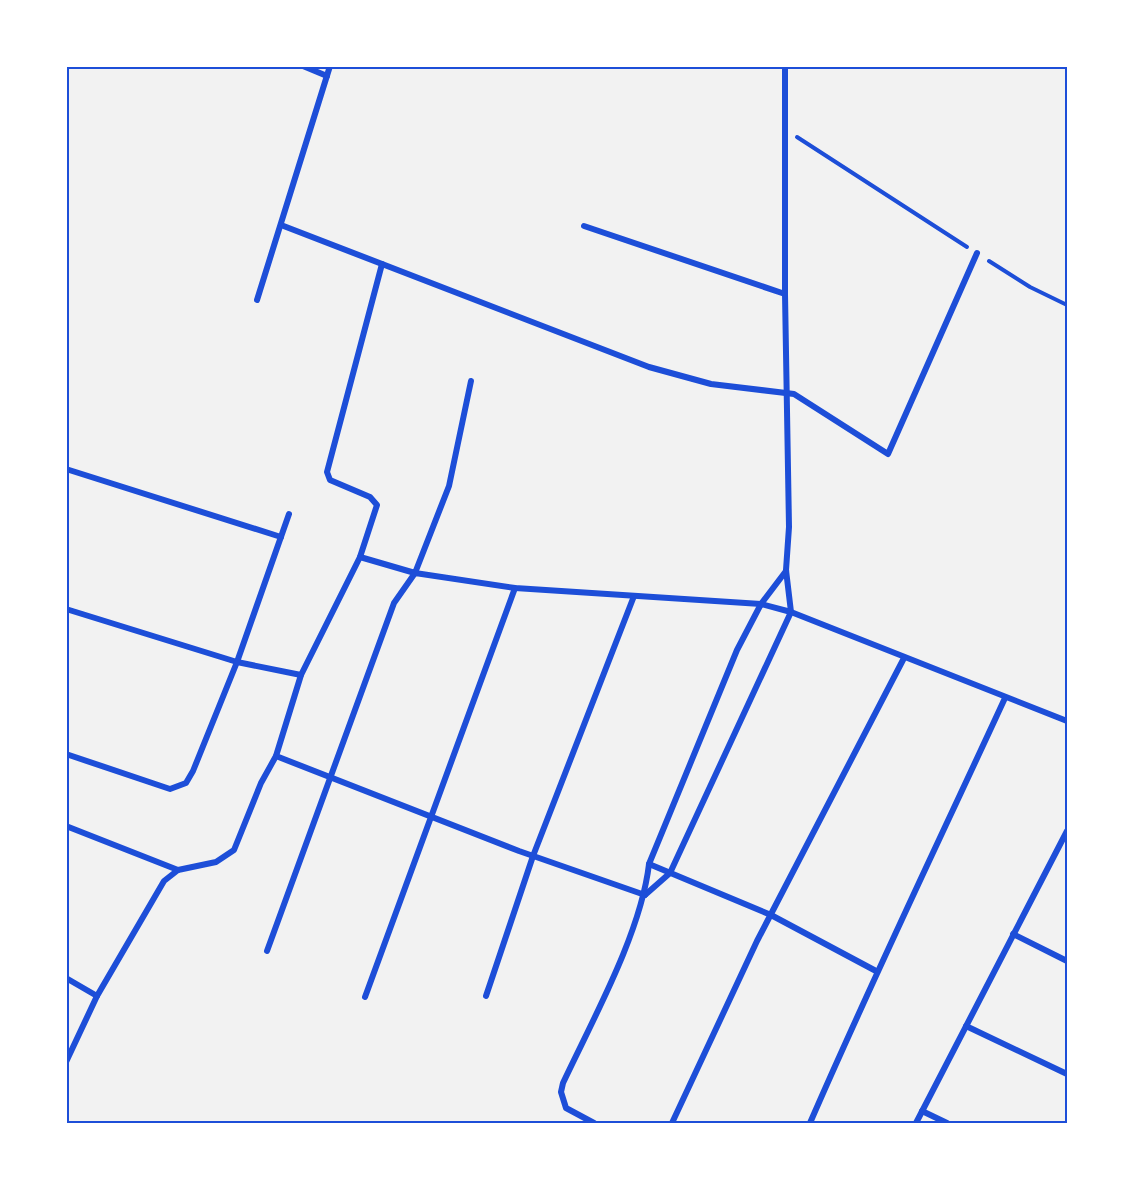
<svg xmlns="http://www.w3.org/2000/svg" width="1133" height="1189" viewBox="0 0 1133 1189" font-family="Poppins,sans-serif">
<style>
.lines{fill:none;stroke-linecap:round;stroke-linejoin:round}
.path{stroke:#1d4ed8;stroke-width:4}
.minor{stroke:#1d4ed8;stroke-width:6}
.neatline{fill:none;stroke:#1d4ed8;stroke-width:2}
</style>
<rect width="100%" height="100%" fill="#f2f2f2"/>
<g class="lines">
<g class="path">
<polyline points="797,137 967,247"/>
<polyline points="989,261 1030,287 1067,305"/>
</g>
<g class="minor">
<polyline points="303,66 327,76"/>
<polyline points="281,225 649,367 711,384 794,394 888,454 977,253"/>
<polyline points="584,226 785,294"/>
<polyline points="257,300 330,66"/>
<polyline points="66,469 281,537"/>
<polyline points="360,557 415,573 449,486 471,381"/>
<polyline points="66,609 237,662 301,675"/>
<polyline points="66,754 170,789 186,783 193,771 237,662 289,514"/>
<polyline points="276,756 519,851 645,895"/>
<polyline points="66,826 178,870"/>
<polyline points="649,864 771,915 876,971"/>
<polyline points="645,895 670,873 791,612 786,570 789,527 785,294 785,66"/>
<polyline points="1013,934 1067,961"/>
<polyline points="267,951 394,603 415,573 515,588 761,604 791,612 1067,721"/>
<polyline points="66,978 97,996"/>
<polyline points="486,996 533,856 634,596"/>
<polyline points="365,997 515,588"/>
<polyline points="966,1026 1067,1074"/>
<polyline points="66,1062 97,996 164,881 178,870 216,862 234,850 261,783 276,756 301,675 360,557 377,505 370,497 330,480 327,472 382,264"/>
<polyline points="922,1111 947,1123"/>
<path d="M594,1123L566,1108L561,1092L563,1083C593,1019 641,933 649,864L737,650L761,604L786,571"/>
<polyline points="672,1123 757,941 904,658"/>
<path d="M810,1123C872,980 940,839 1005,698"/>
<polyline points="916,1123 1067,831"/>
</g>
</g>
<rect width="1133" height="1189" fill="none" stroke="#ffffff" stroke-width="135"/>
<rect x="68" y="68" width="998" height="1054" class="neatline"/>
</svg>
